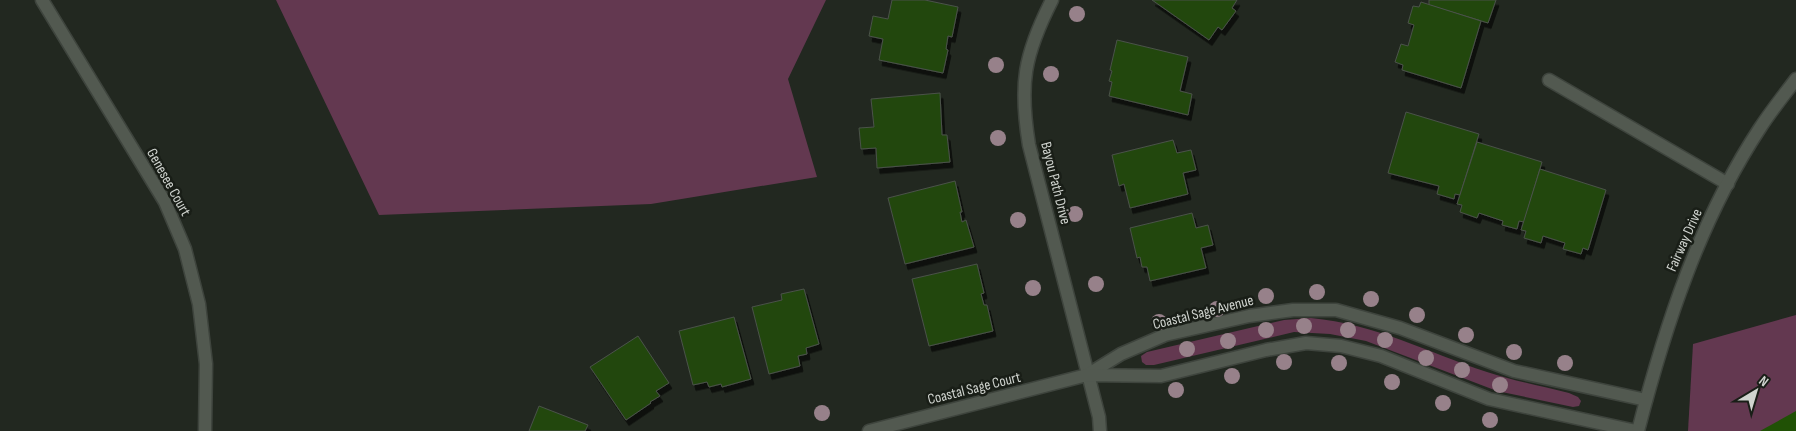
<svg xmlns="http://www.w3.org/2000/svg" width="1796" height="431" viewBox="0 0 1796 431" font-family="'Sofia Sans Condensed',sans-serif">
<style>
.green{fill:#633850}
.water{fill:#205105}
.building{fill:#214711;stroke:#4b5249;filter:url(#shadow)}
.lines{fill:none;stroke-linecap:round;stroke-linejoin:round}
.service-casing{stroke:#3e443d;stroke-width:15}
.minor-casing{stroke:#3e443d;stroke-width:15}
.service{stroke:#525950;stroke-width:12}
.minor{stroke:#525950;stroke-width:12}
.tree{fill:#97818a}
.labels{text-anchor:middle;stroke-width:5;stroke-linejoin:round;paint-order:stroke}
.street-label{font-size:15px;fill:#d0d4cf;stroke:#191e17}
</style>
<defs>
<filter id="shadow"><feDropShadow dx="3" dy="5.5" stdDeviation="0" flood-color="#0009"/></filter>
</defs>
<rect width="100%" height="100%" fill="#222820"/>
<g class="green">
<polygon points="276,0 826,0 788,79 817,177 651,204 379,215"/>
<polygon points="1796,315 1796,431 1688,431 1693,344"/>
<path d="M1311,318C1376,324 1426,352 1487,372C1514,381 1542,386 1569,393L1578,397L1581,401L1579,406L1573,407L1497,391L1366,341L1330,334L1294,332L1154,365H1146L1142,362L1141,356L1147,352L1284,320Z"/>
</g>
<polygon class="water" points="1796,411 1796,431 1760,431"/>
<g class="building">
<polygon points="892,0 925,0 958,7 952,37 948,36 946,49 948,50 943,73 879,60 883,39 869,36 873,16 888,19"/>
<polygon points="1152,0 1237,0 1232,8 1236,11 1222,30 1218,27 1209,40"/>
<polygon points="1429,0 1496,0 1488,23 1429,5"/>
<polygon points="1421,2 1481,21 1461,88 1402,70 1403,65 1395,62 1401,44 1408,46 1414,25 1408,23 1413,6 1419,7"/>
<polygon points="1117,40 1188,57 1180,91 1192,94 1188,115 1109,96 1112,82 1109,81 1112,71 1110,70"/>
<polygon points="940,93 942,135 947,135 950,162 877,168 876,148 861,149 859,128 874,127 871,99"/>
<polygon points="1406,112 1479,134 1460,195 1455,194 1454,199 1437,194 1439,186 1388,173"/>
<polygon points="1173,140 1177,153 1191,150 1196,170 1183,173 1188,194 1130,208 1124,184 1119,186 1112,155"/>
<polygon points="1477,142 1542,162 1524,222 1519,221 1517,229 1502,225 1503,221 1479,213 1477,218 1460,212 1462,205 1457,204"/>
<polygon points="1540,169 1606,190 1588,250 1583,248 1581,254 1563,249 1565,243 1543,236 1541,243 1524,238 1526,231 1521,230"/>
<polygon points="955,181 962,212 960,212 962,222 966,220 974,247 905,264 888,198"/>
<polygon points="1192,213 1196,228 1208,225 1213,245 1201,248 1206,268 1150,281 1147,267 1142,267 1140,257 1137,258 1130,228"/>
<polygon points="977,264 984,293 981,294 984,305 987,305 993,331 929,346 912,279"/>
<polygon points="804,289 819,344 806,348 807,354 798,356 800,366 769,374 752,307 782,300 781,294"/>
<polygon points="734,317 751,379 722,387 721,384 709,387 707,382 693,385 679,331"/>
<polygon points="638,336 669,383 656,391 660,396 650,402 651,403 626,420 590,367"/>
<polygon points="539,406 588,425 585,431 529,431"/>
</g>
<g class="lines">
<g class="service-casing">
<polyline id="service" points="1549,80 1728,184"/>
</g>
<g class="minor-casing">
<g id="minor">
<polyline points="42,0 165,202 185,249 199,304 206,364 205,431"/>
<path d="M1052,0C1024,55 1019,84 1029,145L1099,417L1100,431"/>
<polyline points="1087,375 1121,354 1165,335 1249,316 1293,310 1336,310 1400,328 1514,371 1646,400"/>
<polyline points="869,431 1087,375 1161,376 1266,350 1306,343 1341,346 1381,356 1489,399 1636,431"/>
<path d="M1638,431C1665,326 1700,219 1760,128C1771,111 1784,95 1796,79"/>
</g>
</g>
<use href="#service" class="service"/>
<use href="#minor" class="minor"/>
</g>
<g class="tree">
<circle cx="1077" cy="14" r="8"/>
<circle cx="996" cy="65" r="8"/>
<circle cx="1051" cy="74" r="8"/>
<circle cx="998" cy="138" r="8"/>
<circle cx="1075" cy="214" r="8"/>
<circle cx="1018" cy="220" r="8"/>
<circle cx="1096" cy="284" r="8"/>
<circle cx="1033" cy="288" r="8"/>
<circle cx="1317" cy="292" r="8"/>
<circle cx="1266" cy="296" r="8"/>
<circle cx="1371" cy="299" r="8"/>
<circle cx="1217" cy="309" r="8"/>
<circle cx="1417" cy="315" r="8"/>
<circle cx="1159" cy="322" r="8"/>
<circle cx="1304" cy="326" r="8"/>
<circle cx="1266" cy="330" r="8"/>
<circle cx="1348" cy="330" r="8"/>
<circle cx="1466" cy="335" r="8"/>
<circle cx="1385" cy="340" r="8"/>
<circle cx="1228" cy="341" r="8"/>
<circle cx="1187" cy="349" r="8"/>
<circle cx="1514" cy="352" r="8"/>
<circle cx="1426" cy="358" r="8"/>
<circle cx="1284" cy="362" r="8"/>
<circle cx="1339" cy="363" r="8"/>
<circle cx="1565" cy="363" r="8"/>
<circle cx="1462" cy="370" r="8"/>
<circle cx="1232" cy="376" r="8"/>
<circle cx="1392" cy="382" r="8"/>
<circle cx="1500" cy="385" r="8"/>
<circle cx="1176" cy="390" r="8"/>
<circle cx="1443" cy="403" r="8"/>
<circle cx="822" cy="413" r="8"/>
<circle cx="1490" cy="420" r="8"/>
</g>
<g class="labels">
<g class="street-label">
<text transform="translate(169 182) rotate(61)" y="5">Genesee Court</text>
<text transform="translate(1056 183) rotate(76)" y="5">Bayou Path Drive</text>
<text transform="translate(1684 240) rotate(-66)" y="5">Fairway Drive</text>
<text transform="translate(1203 312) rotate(-14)" y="5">Coastal Sage Avenue</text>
<text transform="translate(974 388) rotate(-14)" y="5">Coastal Sage Court</text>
</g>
</g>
<g transform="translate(1756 391) rotate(38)" stroke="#191e17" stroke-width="4" paint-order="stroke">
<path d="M0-4L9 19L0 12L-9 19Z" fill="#d0d4cf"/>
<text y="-8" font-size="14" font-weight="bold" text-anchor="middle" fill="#d0d4cf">N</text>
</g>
</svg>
